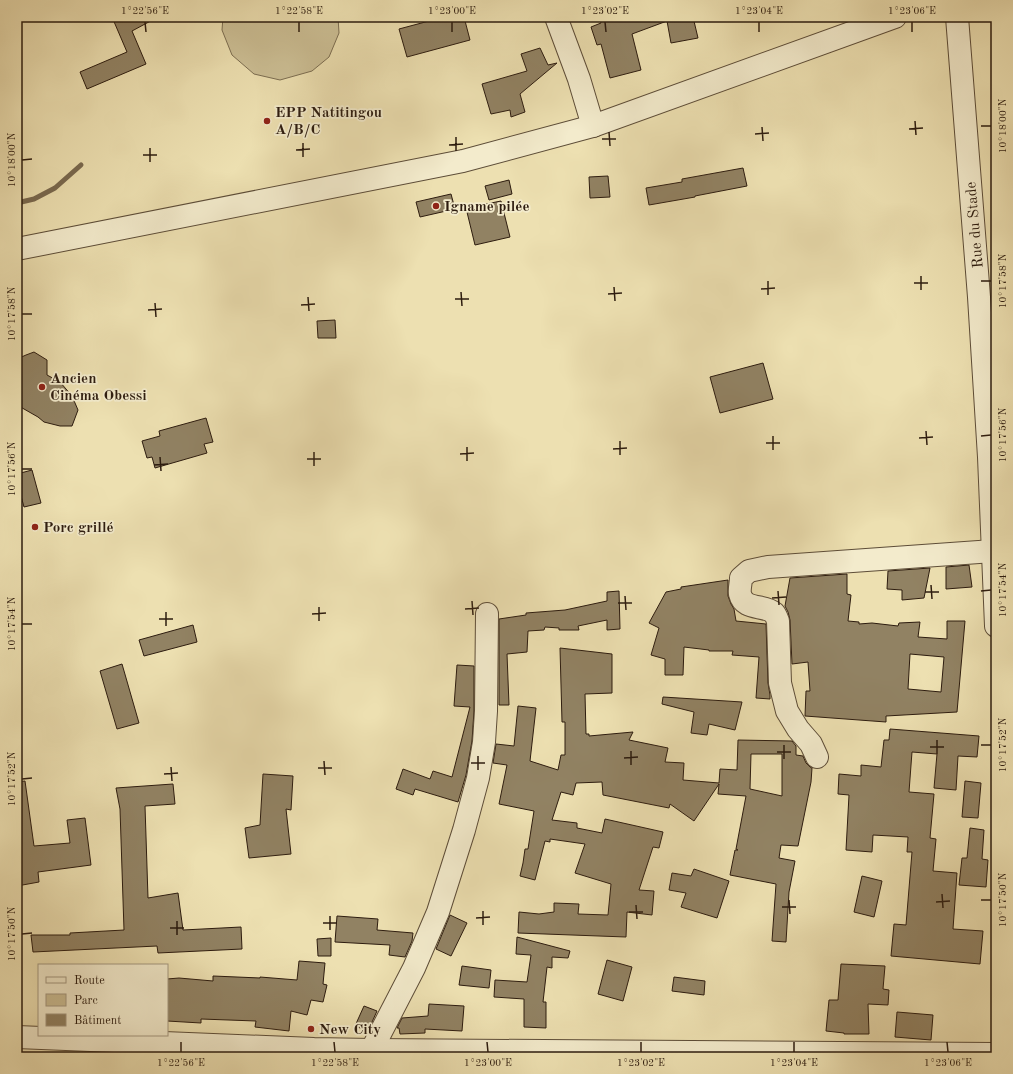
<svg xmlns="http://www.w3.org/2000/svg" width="1013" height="1074" viewBox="0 0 1013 1074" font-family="'Old Standard TT',serif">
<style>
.green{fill:#ccbf95;stroke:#7c6e52}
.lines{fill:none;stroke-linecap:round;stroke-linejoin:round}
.stream{stroke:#79694f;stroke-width:5}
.building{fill:#918263;stroke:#2d1c0f;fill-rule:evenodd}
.minor-casing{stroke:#5d4d38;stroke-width:24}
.minor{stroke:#f3ebcc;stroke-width:22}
.ticks{fill:none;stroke:#2d1c0f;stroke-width:1.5}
.poi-dot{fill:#8f2418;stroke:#f3ebcc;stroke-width:1.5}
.labels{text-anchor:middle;stroke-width:3.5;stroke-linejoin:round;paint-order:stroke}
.poi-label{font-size:15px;font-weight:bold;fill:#2d1c0f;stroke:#f3ebcc;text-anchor:start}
.street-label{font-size:15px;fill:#2d1c0f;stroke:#f3ebcc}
.neatline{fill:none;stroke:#2d1c0f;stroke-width:1.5}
.ticks-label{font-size:10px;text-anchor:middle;fill:#2d1c0f}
</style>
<rect width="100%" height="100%" fill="#ede0b1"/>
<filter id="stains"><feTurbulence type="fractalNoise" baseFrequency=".005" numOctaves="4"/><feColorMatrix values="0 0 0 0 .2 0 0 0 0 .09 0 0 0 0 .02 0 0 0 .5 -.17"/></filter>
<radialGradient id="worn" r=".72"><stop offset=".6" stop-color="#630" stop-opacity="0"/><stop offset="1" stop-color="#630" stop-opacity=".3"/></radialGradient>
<polygon class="green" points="223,17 338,17 339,33 329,57 312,71 280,80 254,74 232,55 222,30"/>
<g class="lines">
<polyline class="stream" points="17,203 34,199 55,188 81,165"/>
</g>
<g class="building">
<polygon points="112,17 158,17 132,31 146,64 87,89 80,72 127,52"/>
<polygon points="444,17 464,17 470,40 407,57 399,29"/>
<polygon points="599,17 693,17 698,38 671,43 667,21 632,34 641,70 610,78 601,44 597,45 591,27 601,23"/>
<polygon points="540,48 548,65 557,63 520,94 525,112 511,117 510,110 491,114 482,84 527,71 521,54"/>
<polygon points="743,168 747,186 695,196 695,197 649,205 646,188 682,182 682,179"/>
<polygon points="608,176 610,197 590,198 589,177"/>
<polygon points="509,180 512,194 489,200 485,186"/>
<polygon points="451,194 455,209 420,217 416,202"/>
<polygon points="501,201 510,237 475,245 466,208"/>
<polygon points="335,320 336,338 318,338 317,321"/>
<polygon points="34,352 47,360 47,375 60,382 72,396 78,410 72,426 60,426 44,422 38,417 17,405 17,359 26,355"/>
<polygon points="763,363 773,399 720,413 710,377"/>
<polygon points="206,418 213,442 204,444 207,453 155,468 152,457 147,458 142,441 160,436 159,431"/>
<polygon points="32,470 41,503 24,507 17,481 17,474"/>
<polygon points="969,565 972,587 946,589 946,567"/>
<polygon points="930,568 924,598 902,600 902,590 887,589 888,571"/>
<path d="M847,574V594L851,595L848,621L859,622V624L872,623L898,626L899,623L920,622L918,637L947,639V621H965L957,712L886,716V722L805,716L806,691H810L808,662L792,664L790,620L788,612L785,606L790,578ZM910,654L944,657L941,692L908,689Z"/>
<polygon points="728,580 728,596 731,604 734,609 736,621 766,624 768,683 770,695 770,699 756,698 759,657 732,655 733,651 709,651 709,650 684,647 683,675 665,675 665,659 651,655 659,628 649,623 666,592 681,589 681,587"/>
<polygon points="619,591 620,629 607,630 607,620 578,626 579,630 559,630 559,628 545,627 544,630 528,631 527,652 507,654 509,705 499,705 499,619 526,615 526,613 565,610 607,601 607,592"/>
<polygon points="193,625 197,642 144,656 139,640"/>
<path d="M560,648L612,654V693L585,694L586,734H589V736L633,732L629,740L668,748L665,762L684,763L683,780L719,783L720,769L737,770L738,740L792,741L796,746V755L803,756L806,763L810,767L812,768L811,782L798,846L781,845L779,858L795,861L789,892L786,942L772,941L776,884L730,875L735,850H738L736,849L746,796L718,794L719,784L694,821L670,804L669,808L603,795L602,782L576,783L573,795L561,792L552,820L577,823V828L602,833L605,819L663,832L659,848L653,847L639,890L654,891L652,915L627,912L626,937L518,933L519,912L539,914L554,912V903L579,904L578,914L608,915L611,884L575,873L585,844L550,839V842L545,841L535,880L520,876L523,863L525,849H528L534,811L499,804L507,765L493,763L496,744L514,746L518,706L536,708L530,761L558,770L561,755H565V722H562ZM751,754H782V796L750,789Z"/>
<polygon points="122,664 139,723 117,729 100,671"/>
<polygon points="457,665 474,666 474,711 472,741 466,775 458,802 415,789 413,795 396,789 403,769 430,779 433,771 452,777 470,707 454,706"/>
<polygon points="663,697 742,702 735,730 709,724 707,735 691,733 694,712 662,704"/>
<polygon points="890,729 979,736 977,757 958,756 956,790 934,788 937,754 912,752 909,792 934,794 930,838 936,839 933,871 957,873 953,929 983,931 980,964 891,956 894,924 906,925 912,852 907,852 908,837 873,835 872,852 846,850 849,795 838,794 839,774 861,776 861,765 881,767 884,740 889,740"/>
<polygon points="263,774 293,776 291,810 286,809 291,854 249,858 245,828 260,825"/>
<polygon points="25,781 34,846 70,843 67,820 85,818 91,865 38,872 39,882 17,886 17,782"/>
<polygon points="965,781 981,783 978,818 962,817"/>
<polygon points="173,784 175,804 145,806 148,898 178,893 183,930 241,927 242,949 158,953 157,946 33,952 31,935 70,935 70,933 124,930 120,809 116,788"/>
<polygon points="970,828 984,830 982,859 988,860 986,887 959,885 962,858 967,858"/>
<polygon points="694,869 729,881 717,918 681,907 686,893 669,890 672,873 691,876"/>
<polygon points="862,876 882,881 874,917 854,912"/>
<polygon points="450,915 467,923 451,956 436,949"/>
<polygon points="337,916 378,919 377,930 413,933 412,941 405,957 389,955 390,945 335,942"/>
<polygon points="517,937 570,951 568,958 552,957 552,968 547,967 543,1002 546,1002 546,1028 524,1027 524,999 494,997 495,980 527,982 531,955 516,954"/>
<polygon points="331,938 331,956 318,956 317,939"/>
<polygon points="607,960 632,967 623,1001 598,994"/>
<polygon points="299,961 325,963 323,984 327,985 323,1002 311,1000 307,1015 291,1011 289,1031 255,1027 256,1021 201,1019 201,1023 167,1021 167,979 179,978 213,981 213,976 260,978 260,977 297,980"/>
<polygon points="841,964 885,966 883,989 889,990 888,1005 868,1004 869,1034 844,1034 844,1033 826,1031 829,1000 838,1000"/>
<polygon points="462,966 491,970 489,988 459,985"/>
<polygon points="674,977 705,981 704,995 672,991"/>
<polygon points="429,1004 464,1006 462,1031 425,1029 425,1033 400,1034 399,1028 397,1028 402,1018 428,1016"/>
<polygon points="364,1006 377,1011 368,1031 355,1026"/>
<polygon points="897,1012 933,1015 931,1040 895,1037"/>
</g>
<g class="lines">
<g class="minor-casing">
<g id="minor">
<polyline points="556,17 579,79 593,126"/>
<polyline points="957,17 979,297 989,457 996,626"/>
<polyline points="17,249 463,161 593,126 895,17"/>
<path d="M817,757L811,744L798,729L787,711L780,683L778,621C777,619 776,615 774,613C764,604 744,611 740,594C739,589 741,583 741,578L749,571L768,567L993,551"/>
<polyline points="17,1037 314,1049 372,1050 996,1054"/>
<polyline points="368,1057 414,968 438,912 464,830 478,778 484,742 486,711 487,614"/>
</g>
</g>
<use href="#minor" class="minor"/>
</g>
<path class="ticks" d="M145,22L146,32M299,22V32M452,22V32M605,22L606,32M759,22V32M912,22V32M915,121L916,135M981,126H991M762,127L763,141M909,129L923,128M609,132L610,146M755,134L769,133M456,137V151M602,139H616M303,143V157M449,145L463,144M150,148V162M296,150L310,149M143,155H157M22,160L32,159M921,276V290M768,281V295M981,281H991M914,283H928M614,287L615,301M761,289L775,288M461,292L462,306M608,294L622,293M308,297L309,311M455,299H469M155,303L156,317M301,305L315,304M148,310L162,309M22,314H32M926,431L927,445M773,436V450M981,436L991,435M919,438L933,437M620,441V455M766,443H780M467,447V461M613,449L627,448M314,452V466M460,454L474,453M160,457L161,471M307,459H321M154,465L168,464M22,469H32M931,585L932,599M778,591L779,605M981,591L991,590M925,592H939M625,596L626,610M772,598L786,597M472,601L473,615M618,603H632M319,607V621M465,609L479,608M166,612V626M312,614L326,613M159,619H173M22,624H32M937,740V754M784,745V759M981,745H991M930,747H944M631,751V765M777,752H791M478,756V770M624,758L638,757M324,761L325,775M471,763H485M171,767L172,781M318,768H332M164,774L178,773M22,779L32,778M942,894L943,908M789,900L790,914M981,900H991M936,902L950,901M636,905L637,919M782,907H796M483,911V925M629,912H643M330,916V930M476,918L490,917M177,921V935M323,923H337M170,928H184M22,934L32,933M181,1042V1052M334,1042L335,1052M487,1042L488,1052M641,1042V1052M794,1042V1052M947,1042L948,1052"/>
<g class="poi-dot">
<circle cx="267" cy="121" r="4"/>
<circle cx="436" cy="206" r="4"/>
<circle cx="42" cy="387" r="4"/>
<circle cx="35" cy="527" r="4"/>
<circle cx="311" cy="1029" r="4"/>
</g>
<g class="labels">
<g class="poi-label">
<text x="275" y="117">EPP Natitingou<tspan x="275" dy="17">A/B/C</tspan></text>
<text x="444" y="211">Igname pilée</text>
<text x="50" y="383">Ancien<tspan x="50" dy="17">Cinéma Obessi</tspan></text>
<text x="43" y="532">Porc grillé</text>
<text x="319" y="1034">New City</text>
</g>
<g class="street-label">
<text transform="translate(974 225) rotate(-95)" y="5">Rue du Stade</text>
</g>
</g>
<rect width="1013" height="1074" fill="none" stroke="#ede0b1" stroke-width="44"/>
<rect x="38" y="964" width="130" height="72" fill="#f3ebcc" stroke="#a49880"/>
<rect x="46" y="977" width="20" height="6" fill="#f3ebcc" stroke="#a49880"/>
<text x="74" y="984" font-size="12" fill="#2d1c0f">Route</text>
<rect x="46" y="994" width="20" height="12" fill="#ccbf95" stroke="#a49880"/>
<text x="74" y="1004" font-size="12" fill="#2d1c0f">Parc</text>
<rect x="46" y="1014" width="20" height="12" fill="#918263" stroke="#a49880"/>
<text x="74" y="1024" font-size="12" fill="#2d1c0f">Bâtiment</text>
<rect x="22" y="22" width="969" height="1030" class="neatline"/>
<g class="ticks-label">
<text x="145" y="14">1°22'56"E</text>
<text x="299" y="14">1°22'58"E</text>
<text x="452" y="14">1°23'00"E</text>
<text x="605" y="14">1°23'02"E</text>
<text x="759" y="14">1°23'04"E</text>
<text x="912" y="14">1°23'06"E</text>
<text transform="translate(1002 126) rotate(-90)" y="4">10°18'00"N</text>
<text transform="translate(11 160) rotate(-90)" y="4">10°18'00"N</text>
<text transform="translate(1002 281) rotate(-90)" y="4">10°17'58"N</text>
<text transform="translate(11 314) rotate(-90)" y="4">10°17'58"N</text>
<text transform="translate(1002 435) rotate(-90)" y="4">10°17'56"N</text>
<text transform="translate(11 469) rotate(-90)" y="4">10°17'56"N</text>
<text transform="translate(1002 590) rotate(-90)" y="4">10°17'54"N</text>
<text transform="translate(11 624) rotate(-90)" y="4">10°17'54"N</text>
<text transform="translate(1002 745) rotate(-90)" y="4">10°17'52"N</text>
<text transform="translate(11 779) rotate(-90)" y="4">10°17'52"N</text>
<text transform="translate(1002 900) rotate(-90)" y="4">10°17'50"N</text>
<text transform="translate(11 934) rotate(-90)" y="4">10°17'50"N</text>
<text x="181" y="1066">1°22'56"E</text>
<text x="335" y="1066">1°22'58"E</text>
<text x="488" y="1066">1°23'00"E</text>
<text x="641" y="1066">1°23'02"E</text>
<text x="794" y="1066">1°23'04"E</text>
<text x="948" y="1066">1°23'06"E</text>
</g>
<rect width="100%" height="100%" filter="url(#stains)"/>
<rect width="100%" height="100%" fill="url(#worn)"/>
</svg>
